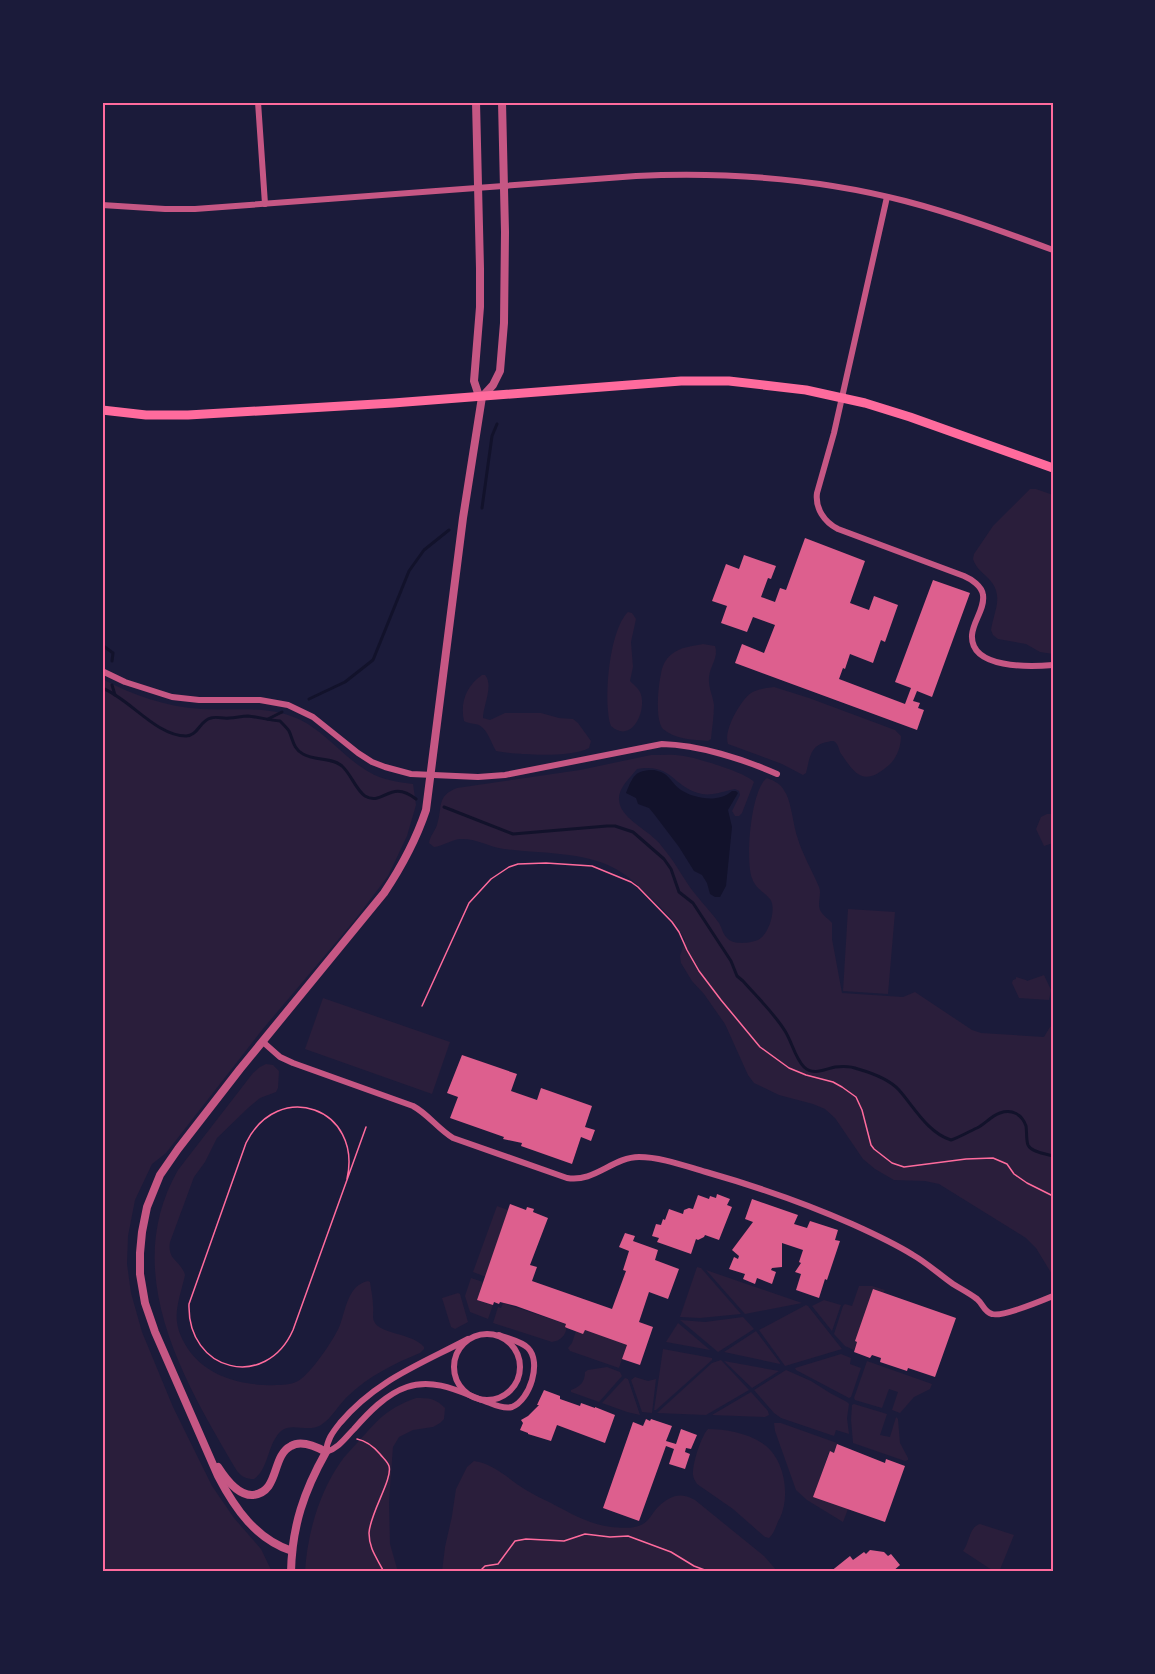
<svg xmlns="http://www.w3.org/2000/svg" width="1155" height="1674" viewBox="0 0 1155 1674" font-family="Jost,sans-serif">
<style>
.green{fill:#2a1e3b}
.water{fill:#12122b}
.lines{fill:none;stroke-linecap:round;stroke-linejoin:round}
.stream{stroke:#12122b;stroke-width:3}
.building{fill:#dd5f8e}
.path{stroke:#ff6b9d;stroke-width:1.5}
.minor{stroke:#c65784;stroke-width:6}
.tertiary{stroke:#c65784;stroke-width:8}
.primary{stroke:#ff6b9d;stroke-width:9}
.neatline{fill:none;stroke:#ff6b9d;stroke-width:2}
</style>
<rect width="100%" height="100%" fill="#1b1b3a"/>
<g class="green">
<path d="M1030,489H1036L1053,495V654L1040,652L1026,644L998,639L993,635L991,630C994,611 1005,595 988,578C982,572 976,568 973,559L974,554L993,526Z"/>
<path d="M628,612L632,613L636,619L631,642L633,667L630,681C633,684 638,688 640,692C648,709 632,745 611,726C603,702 609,630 628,612Z"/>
<path d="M703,644L715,646C719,657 710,666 709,677C708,687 713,696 714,705C714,716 712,728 711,739L708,741C694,740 674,739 663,729C655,720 658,686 661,674C662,666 666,658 672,654C680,647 693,646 703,644Z"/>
<path d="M482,675H485C494,685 483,706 483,718L490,720L505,713H541L559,718L573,719L578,723L591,741L589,748C572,758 515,755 496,751C491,743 488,730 479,725C474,723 469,724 464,721C460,703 466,686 482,675Z"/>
<path d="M102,679C133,695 166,707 201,709C233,711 266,705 296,718C323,729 344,758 369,772C382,780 398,782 413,784L416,805L407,836L388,876L354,921L262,1030L166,1153L152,1164L135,1200L128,1236L127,1264L131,1293L142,1332L173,1407L212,1486L234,1518L261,1549L272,1572H102Z"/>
<path d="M774,687L809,698L895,730L901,736C901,746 897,758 889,765C866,785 857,778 842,755C839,752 839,746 836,743C834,740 831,741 827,742C810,745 810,758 806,773L803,775L782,764L728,744C723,731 740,701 751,693C757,689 767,688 774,687Z"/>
<path d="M651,755C662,755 673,754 684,756C697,758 747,773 754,782L742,813L739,816H735L732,811L740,795L739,791L735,789C724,791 713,796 702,794C672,788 674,763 637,769C630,778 618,788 619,800C620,817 644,828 655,839C661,844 665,851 670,857C679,869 686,883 696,895C703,904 712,913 719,923C722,928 723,935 728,939C734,945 751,943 758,940C769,935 777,908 770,899C764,892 755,888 752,878C745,861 751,788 767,778C775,781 781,784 785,792C791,801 793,823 797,836C802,854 812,870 819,887C822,894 817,903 820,910C822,915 829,919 832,923V939L842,993L903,997L915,992L972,1030L981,1033L1044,1037L1050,1027L1053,1025V1276L1036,1248L1026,1238L939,1184L925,1181L894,1180L875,1169L863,1159L835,1118L825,1109L813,1104L779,1095L754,1083L748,1075L725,1024L704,994L692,981L681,963L680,956L685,940C676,922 663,909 648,895C637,884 626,874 612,867C584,852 537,853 504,849C489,847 476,838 460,839C451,840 443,846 434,847L429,843C430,836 435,831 437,825C443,807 436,796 457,788L580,770Z"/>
<polygon points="1047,814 1053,814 1053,843 1044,846 1036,829 1041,817"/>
<polygon points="848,909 895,912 888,994 843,991"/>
<polygon points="1044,975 1051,990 1049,1000 1019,998 1012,983 1013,980 1016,979 1016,977 1026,980 1027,981"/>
<polygon points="323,998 450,1042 432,1094 305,1049"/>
<path d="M266,1064L273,1065L279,1071L278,1088L276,1092L260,1098L248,1108L217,1138L205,1162L194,1177L170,1242C167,1261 181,1260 185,1275C178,1306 169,1320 188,1349C202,1369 223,1379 246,1383C256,1385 286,1387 296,1382C309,1377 335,1338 340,1325C346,1309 348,1285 368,1281L370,1282C371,1290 373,1298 373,1306C374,1310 372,1317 374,1321C378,1334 413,1333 424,1347V1349L420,1353C395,1363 369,1376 349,1395C339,1404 332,1418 321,1425C308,1433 292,1422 281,1431C267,1444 269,1469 254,1479C246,1479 242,1477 237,1471C184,1381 119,1273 178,1170L253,1073L260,1067Z"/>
<polygon points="497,1206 508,1210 486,1277 473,1272"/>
<polygon points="697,1267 701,1268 741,1314 700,1318 680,1317"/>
<polygon points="706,1270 802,1303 745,1314"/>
<polygon points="471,1278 483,1282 477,1300 493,1305 488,1319 470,1312 465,1296"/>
<polygon points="859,1286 872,1286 885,1290 855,1341 857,1342 854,1350 845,1346 834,1334 843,1306 845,1304 852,1306"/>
<polygon points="458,1293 460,1294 468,1322 455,1329 451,1327 442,1298"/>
<polygon points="824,1300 841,1305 832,1331 812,1306"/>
<path d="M503,1303L566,1324C568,1334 561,1341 552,1342L493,1323L498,1307L501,1308Z"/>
<polygon points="806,1305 808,1306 842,1349 785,1366 759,1330"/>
<polygon points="743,1317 754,1329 718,1352 680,1320 705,1322"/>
<polygon points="678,1323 710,1350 666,1342"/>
<polygon points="585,1330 627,1345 619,1368 570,1351 568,1348 572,1343 576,1331"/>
<polygon points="756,1331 780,1363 780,1364 724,1352"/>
<polygon points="663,1349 712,1358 712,1360 656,1410 654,1410"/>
<polygon points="841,1354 851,1358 850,1364 861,1368 851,1397 849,1398 796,1370 795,1368"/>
<polygon points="721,1360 749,1390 706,1415 657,1413 712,1363"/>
<polygon points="724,1361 779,1371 752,1388"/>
<polygon points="867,1361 932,1384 930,1389 914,1397 900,1413 892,1410 898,1392 889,1389 882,1408 855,1400 854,1398"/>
<path d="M607,1367L620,1372L622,1376L599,1402L571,1392V1390C580,1387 585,1382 585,1372L588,1370Z"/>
<polygon points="786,1370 811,1381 830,1393 847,1402 849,1404 847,1418 849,1434 836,1430 834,1436 781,1418 774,1413 754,1390"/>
<polygon points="635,1377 648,1381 656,1379 652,1413 642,1412 631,1380"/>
<polygon points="625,1378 628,1379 640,1415 627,1412 602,1403"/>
<polygon points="751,1392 768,1411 769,1415 765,1417 712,1415"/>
<path d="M416,1398C429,1398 435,1398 445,1408L444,1419L440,1423L433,1427L413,1430L399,1437L393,1447L389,1502L390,1544L398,1572H305C307,1535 319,1493 340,1463C345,1455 352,1449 358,1442C379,1419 386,1409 416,1398Z"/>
<polygon points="854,1404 887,1414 880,1435 890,1437 896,1417 898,1419 900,1443 908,1458 908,1460 905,1461 853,1443 851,1420 852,1405"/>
<polygon points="774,1423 781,1423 837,1443 834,1453 829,1452 814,1496 848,1509 843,1522 807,1500 796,1490 775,1431"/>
<path d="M708,1429C725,1429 747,1433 762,1443C784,1457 791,1494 780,1518C776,1524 775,1533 769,1538L765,1537L733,1509L697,1484C695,1480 694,1480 693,1475C692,1465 701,1436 708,1429Z"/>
<path d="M474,1461C495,1464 508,1479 526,1490C534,1495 543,1499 551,1503C570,1513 588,1524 611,1527C620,1528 635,1529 643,1524C649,1521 653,1512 658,1507C671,1495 680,1492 695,1500L764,1556L778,1572H442L445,1547L452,1516L456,1489L467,1467Z"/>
<path d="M980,1524L1014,1535L999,1572H995L963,1551C970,1542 969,1527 980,1524Z"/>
</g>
<path class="water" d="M654,770C670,773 670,782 681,790C695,799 719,803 732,791H736L738,793L728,810L732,827L726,886L720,897H715L710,894L707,883L702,875L694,871L679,847L654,814L649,808L638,804L636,798L626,793C633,776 635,770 654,770Z"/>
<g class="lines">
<g class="stream">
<polyline points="482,508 492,436 497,424"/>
<polyline points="102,645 113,653 112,661"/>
<polyline points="112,685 115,695"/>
<path d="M102,688C129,698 156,736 186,736C198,736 200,720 211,718C217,716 223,719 229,718C236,718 241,716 248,716C258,717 269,720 280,721C283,724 287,728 289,731C293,739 293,749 303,754C315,761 331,757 342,766C351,774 356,790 365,796C383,807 390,778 416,799"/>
<polyline points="309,699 345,682 373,660 409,571 424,550 449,530"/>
<polyline points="268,719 282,712"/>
<path d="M444,807L513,834L607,826H615L633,832L664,859L671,869L679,892L693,903L731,961L737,976L743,981C757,997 774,1013 785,1031C792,1042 795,1058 804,1067C813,1076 825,1069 835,1067C843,1066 851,1066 858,1069C872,1073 889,1079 899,1090C914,1107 928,1133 951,1140C960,1137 968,1132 977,1128C985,1124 991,1116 1000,1113C1012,1109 1022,1114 1026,1126C1027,1132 1026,1140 1028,1145C1031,1152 1046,1154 1053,1156"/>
</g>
</g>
<g class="building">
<polygon points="805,538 865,561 850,603 869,610 874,596 898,605 885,642 881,640 873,663 850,654 845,669 843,668 839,679 905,704 911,688 895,682 933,580 970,593 932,697 917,691 913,701 920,703 918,708 924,710 917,730 735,663 742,644 764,653 775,625 753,617 747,632 721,623 727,606 712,601 726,564 739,569 744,555 776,566 771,579 768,578 761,597 775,602 780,588 786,590"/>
<polygon points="462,1055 517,1074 511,1091 537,1100 541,1088 592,1106 585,1127 595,1130 591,1141 581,1137 572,1164 521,1146 522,1143 503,1139 504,1137 450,1118 458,1097 447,1093"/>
<polygon points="717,1194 730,1199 727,1205 732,1207 719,1240 705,1235 704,1237 698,1240 696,1239 691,1254 657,1242 659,1238 652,1236 656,1224 661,1225 663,1219 665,1220 669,1209 683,1214 684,1210 689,1208 693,1209 698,1195 709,1199 710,1196 716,1198"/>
<polygon points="752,1199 798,1215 794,1224 807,1228 810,1221 838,1230 835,1240 840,1241 827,1280 825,1279 819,1298 796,1290 801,1274 795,1272 801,1263 799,1262 803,1250 782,1243 782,1267 772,1268 771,1270 776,1272 772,1284 757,1278 755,1284 743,1279 745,1274 729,1269 734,1257 738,1259 739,1256 732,1250 753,1222 745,1219"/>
<polygon points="510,1204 526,1210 527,1207 534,1209 533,1212 548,1218 530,1265 537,1267 532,1281 612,1309 626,1271 623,1270 629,1251 619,1247 625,1233 635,1236 633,1241 658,1250 655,1260 679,1269 668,1299 649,1292 639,1322 653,1327 640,1365 622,1359 627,1345 585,1330 583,1334 567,1328 565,1327 566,1324 516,1306 500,1302 499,1304 494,1302 493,1305 477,1300"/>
<polygon points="873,1289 956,1318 935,1377 908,1368 907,1371 880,1362 881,1358 872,1355 870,1358 854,1352 857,1342 855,1341"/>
<polygon points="544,1390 560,1396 560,1399 580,1406 581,1403 595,1408 595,1407 615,1415 605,1443 557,1425 551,1441 528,1434 528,1433 520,1430 523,1423 521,1420 528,1416 539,1405 537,1405"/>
<polygon points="646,1419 650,1421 651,1419 672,1426 666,1441 676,1444 681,1429 697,1435 691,1449 686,1448 685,1452 690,1454 685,1469 669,1464 674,1449 666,1446 639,1521 603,1508 633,1422 643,1426"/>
<polygon points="837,1444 885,1463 886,1459 905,1466 885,1522 813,1497 830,1451 834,1453"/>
<polygon points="870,1550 884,1552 888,1556 891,1554 900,1565 892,1572 830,1572 850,1556 853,1560 864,1552 866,1554"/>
</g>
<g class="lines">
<g class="path">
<polyline points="422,1006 469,903 491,879 509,867 518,864 546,863 592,866 631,882 638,887 672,922 679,932 687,950 699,971 721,1000 760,1047 789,1068 806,1075 833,1082 842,1087 856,1097 862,1110 871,1145 874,1149 892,1163 904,1167 966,1159 993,1158 1007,1164 1014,1174 1027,1183 1053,1196"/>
<path d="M347,1179C363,1108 278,1078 246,1143L189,1304C187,1372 266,1391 293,1330L366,1127"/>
<path d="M357,1439C367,1441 374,1447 380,1454C383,1458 387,1461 389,1466C393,1479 370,1513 369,1533C369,1549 377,1558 384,1572"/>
<polyline points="479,1572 485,1566 498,1564 515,1541 526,1539 564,1541 585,1534 610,1537 628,1536 671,1552 694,1566 710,1572"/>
</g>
<g class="minor">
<polyline points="258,102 265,204"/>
<path d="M887,197L834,433L817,493C815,508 824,522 838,529L964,576C971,579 982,586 983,595C985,609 973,621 972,635C970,669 1030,667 1053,665"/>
<path d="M102,205L165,209H195L636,176C726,172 817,178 905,201C955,214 1004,232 1053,250"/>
<path d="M102,671L125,682L172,697L199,700H260L288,705L313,717L358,753L372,762L385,767L411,774L478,777L505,775L662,744C699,745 743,759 777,774"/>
<path d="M263,1042L280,1057L293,1063L413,1106C428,1114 438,1129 453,1138L567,1178C594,1183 613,1157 639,1157C661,1157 685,1166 706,1172C755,1186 805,1203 852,1224C872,1233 894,1243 913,1255C927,1263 940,1275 953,1284C961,1289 969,1293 977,1299C983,1304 984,1312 992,1314C1002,1317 1041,1301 1053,1296"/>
<circle cx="487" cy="1367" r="33"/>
<path d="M468,1339C421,1364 376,1380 340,1423C332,1433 327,1440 326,1452C339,1448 345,1438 354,1429C368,1413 386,1394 407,1387C436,1377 464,1394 490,1403C497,1406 505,1409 512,1407C530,1400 542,1362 528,1348C521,1341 508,1339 499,1335"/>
</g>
<g class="tertiary">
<polyline points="476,102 480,268 480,307 474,381 478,393 482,397"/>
<path d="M218,1467C225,1478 238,1496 253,1495C280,1492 271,1456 291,1446C301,1440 317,1447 326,1452C304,1491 292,1526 291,1572"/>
<path d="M292,1551C256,1539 235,1509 218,1476L155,1332L145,1303L140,1274V1253L142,1232L147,1207L160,1175L178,1149L240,1069L384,893C402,866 416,840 426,810L463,518L482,397L493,385L500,371L504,323L505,232L502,102"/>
</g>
<polyline class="primary" points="102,410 146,415 188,415 393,403 681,381 729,381 806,390 865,403 910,417 1053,468"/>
</g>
<rect width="1155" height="1674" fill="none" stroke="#1b1b3a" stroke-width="207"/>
<rect x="104" y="104" width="948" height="1466" class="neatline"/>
</svg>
